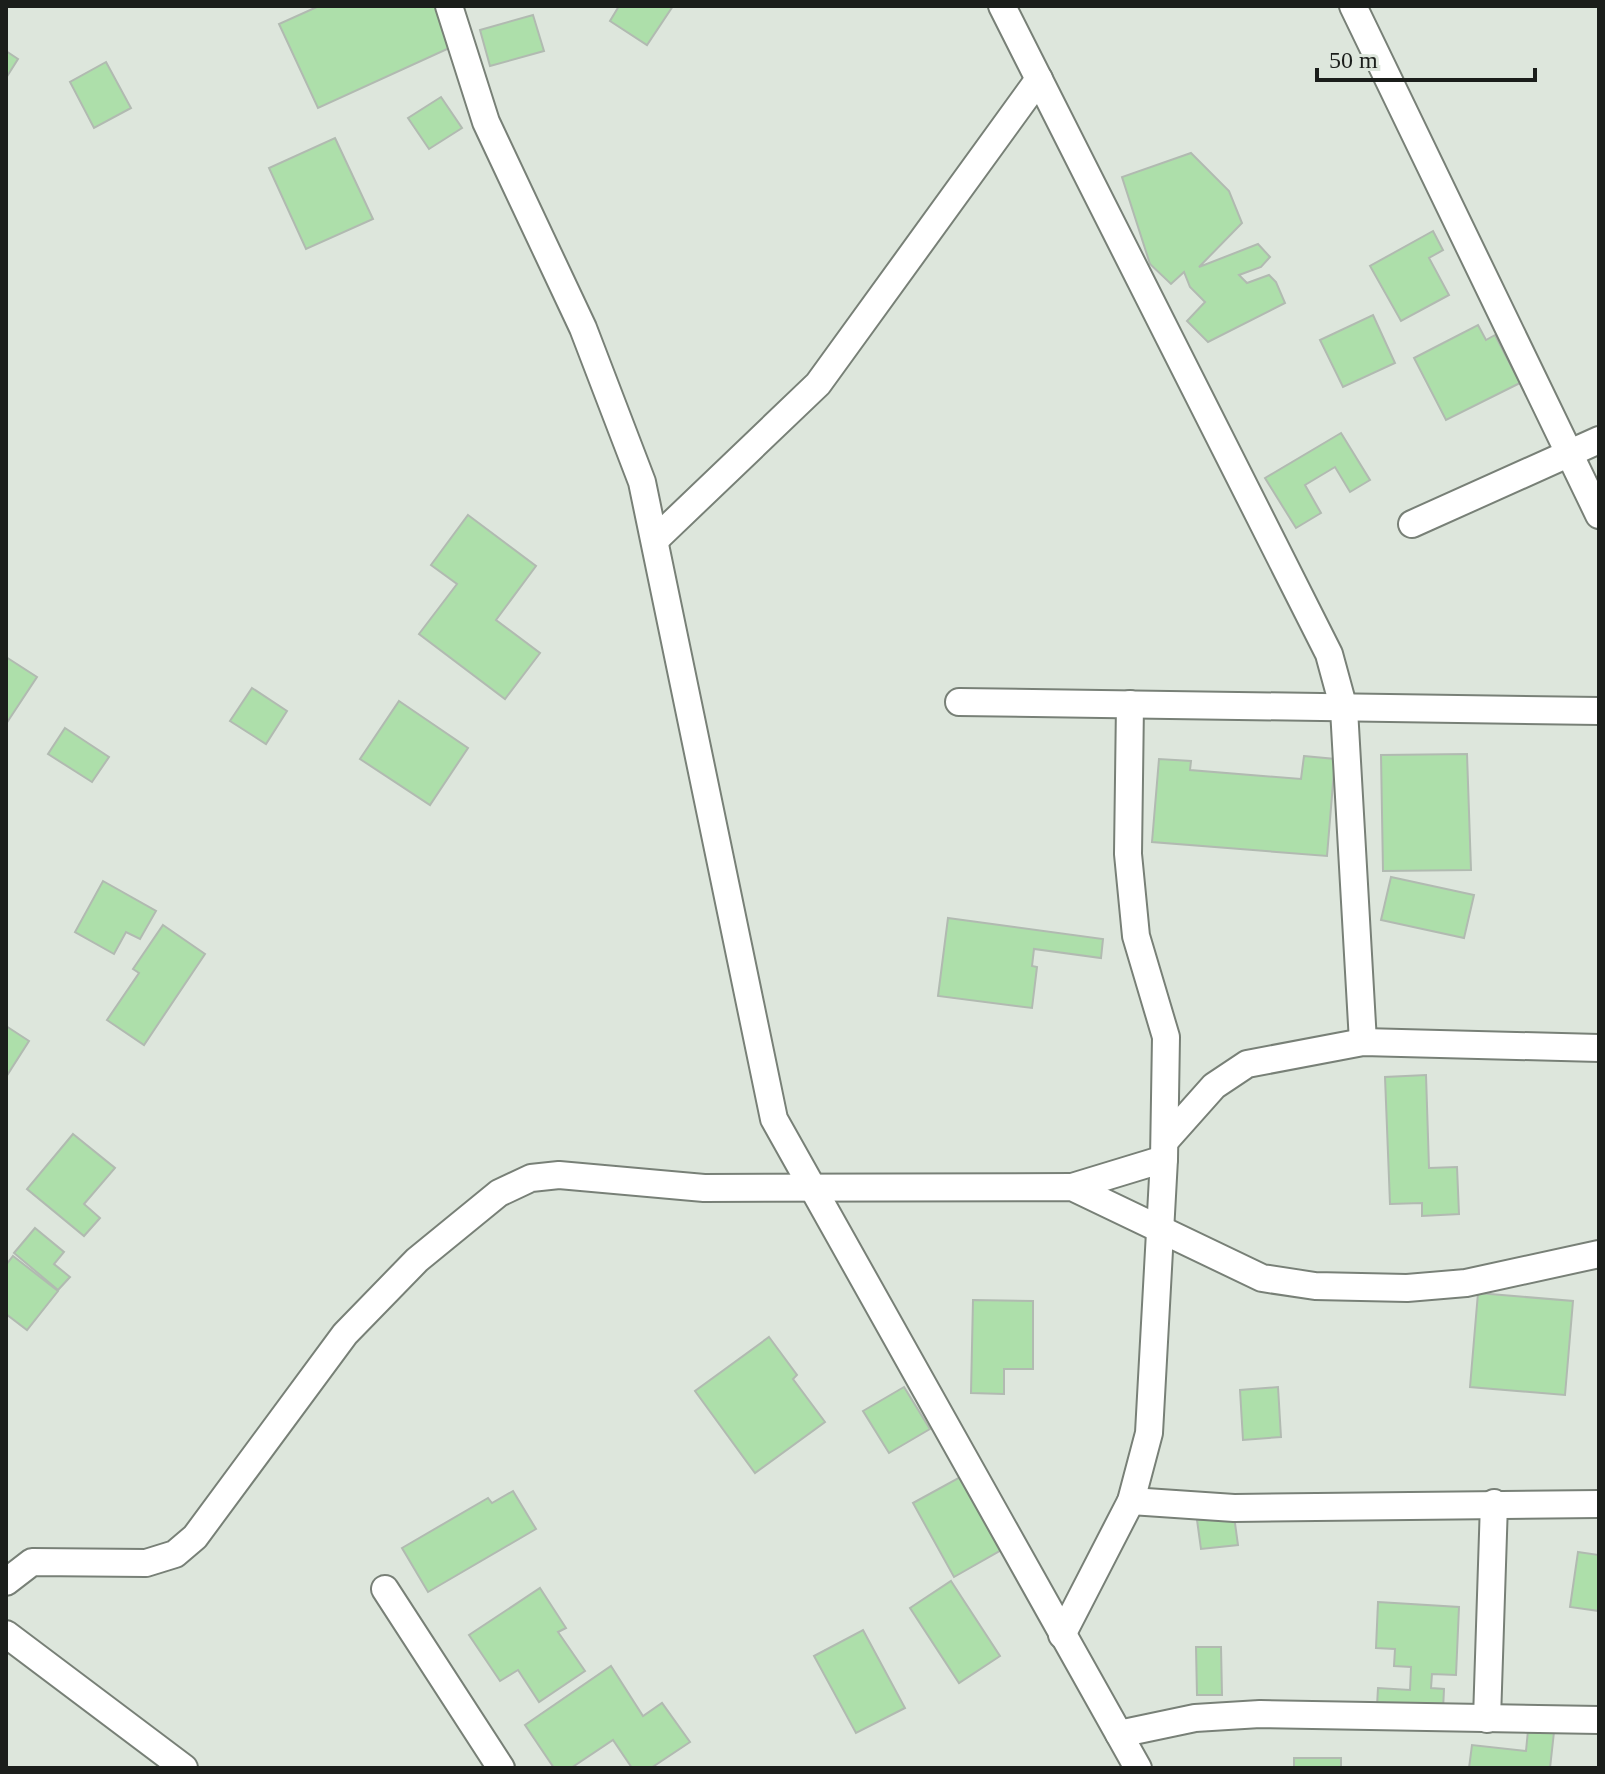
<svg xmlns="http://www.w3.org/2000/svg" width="1605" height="1774" viewBox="0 0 1605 1774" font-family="Georgia,serif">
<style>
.building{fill:#addfaa;stroke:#b1bab1;stroke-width:2}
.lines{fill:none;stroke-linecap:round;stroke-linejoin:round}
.minor-casing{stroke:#788077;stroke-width:30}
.minor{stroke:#fff;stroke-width:26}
</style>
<rect width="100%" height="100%" fill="#dde6dc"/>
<g class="building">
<polygon points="319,6 438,6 456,45 318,108 279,24"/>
<polygon points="619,6 673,6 647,45 610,21"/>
<polygon points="533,15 544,51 490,66 480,30"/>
<polygon points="6,51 18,59 6,78"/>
<polygon points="106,62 131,108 94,128 70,82"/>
<polygon points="441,97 462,128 429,149 408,118"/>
<polygon points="335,138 373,219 306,249 269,168"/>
<polygon points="1191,153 1229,191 1242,223 1199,267 1258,244 1270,257 1261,267 1239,275 1247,283 1269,275 1276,282 1285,303 1208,342 1187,321 1205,302 1190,287 1184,272 1171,284 1150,264 1122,177"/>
<polygon points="1433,231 1443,250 1429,258 1449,295 1401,321 1370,266"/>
<polygon points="1373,315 1395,363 1343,387 1320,340"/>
<polygon points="1478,325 1486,340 1495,335 1520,383 1446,420 1414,358"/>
<polygon points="1341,433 1370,480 1350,492 1335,467 1305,485 1321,513 1296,528 1265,478"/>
<polygon points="468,515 536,566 496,620 540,653 505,699 419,634 457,584 431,565"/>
<polygon points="6,657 37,677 6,724"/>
<polygon points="252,688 287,711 266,744 230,721"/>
<polygon points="399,701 468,748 430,805 360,759"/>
<polygon points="65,728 109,757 92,782 48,754"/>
<polygon points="1467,754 1471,870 1383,871 1381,755"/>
<polygon points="1304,756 1335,759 1327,856 1152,842 1159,759 1191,761 1190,770 1301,779"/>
<polygon points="1391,877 1474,895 1464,938 1381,920"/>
<polygon points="103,881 156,911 140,939 126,932 114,954 75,932"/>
<polygon points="948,918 1103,939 1101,958 1034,949 1032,966 1037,967 1032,1008 938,996"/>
<polygon points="163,925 205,954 144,1045 107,1020 139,973 133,969"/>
<polygon points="6,1026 29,1041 6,1077"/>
<polygon points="1426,1075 1429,1168 1457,1167 1459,1214 1422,1216 1422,1203 1390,1204 1385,1077"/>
<polygon points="73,1134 115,1168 84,1204 100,1218 84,1236 27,1189"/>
<polygon points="35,1228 64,1252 54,1264 70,1277 58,1290 14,1253"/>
<polygon points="13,1256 58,1291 27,1330 6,1314 6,1265"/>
<polygon points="1478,1293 1573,1301 1565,1395 1470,1387"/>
<polygon points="973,1300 1033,1301 1033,1369 1004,1369 1004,1394 971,1393"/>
<polygon points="769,1337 797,1375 793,1379 825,1422 755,1473 695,1391"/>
<polygon points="904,1387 930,1429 889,1453 863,1411"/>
<polygon points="1278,1387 1281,1437 1243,1440 1240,1390"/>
<polygon points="962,1476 1003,1549 954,1577 913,1503"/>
<polygon points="513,1491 536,1529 428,1592 402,1548 488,1498 492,1503"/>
<polygon points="1234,1516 1238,1545 1201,1549 1197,1520"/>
<polygon points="1578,1552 1599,1555 1599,1611 1570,1607"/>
<polygon points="951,1581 1000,1656 959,1683 910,1608"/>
<polygon points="540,1588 566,1628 558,1632 585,1671 539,1702 518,1670 500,1681 469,1635"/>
<polygon points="1378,1602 1459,1607 1456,1675 1432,1674 1431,1688 1444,1689 1443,1710 1377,1706 1378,1688 1410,1690 1411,1667 1394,1666 1395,1649 1376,1648"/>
<polygon points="863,1630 905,1708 856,1733 814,1656"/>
<polygon points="1196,1647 1221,1647 1222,1695 1197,1695"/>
<polygon points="611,1666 643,1716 662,1703 690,1742 651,1768 632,1768 613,1740 571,1768 554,1768 525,1725"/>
<polygon points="1529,1720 1555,1723 1550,1768 1469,1768 1472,1745 1526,1751"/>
<rect x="1294" y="1758" width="47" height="10"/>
</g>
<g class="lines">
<g class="minor-casing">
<g id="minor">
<polyline points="449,6 486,122 583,328 642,482 774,1119 1138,1768"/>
<polyline points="1002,6 1329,654 1344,709 1363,1042"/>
<polyline points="1353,6 1599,515"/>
<polyline points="1412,524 1599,440"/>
<polyline points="656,539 818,384 1039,79"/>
<polyline points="959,702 1599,711"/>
<polyline points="1165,1141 1214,1086 1247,1064 1363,1042 1599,1048"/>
<polyline points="1072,1187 1164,1159"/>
<polyline points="1131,1501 1234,1508 1599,1504"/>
<polyline points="6,1582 32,1562 146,1563 175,1554 195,1537 345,1334 417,1260 499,1193 531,1178 559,1175 704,1188 1072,1187 1262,1278 1315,1286 1407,1288 1466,1283 1599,1254"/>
<polyline points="385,1589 501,1768"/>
<polyline points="6,1634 184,1768"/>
<polyline points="1062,1635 1131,1501 1149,1433 1164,1159 1166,1037 1136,936 1128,854 1130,704"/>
<polyline points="1487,1719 1494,1503"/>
<polyline points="1119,1734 1195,1718 1260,1714 1599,1720"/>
</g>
</g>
<use href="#minor" class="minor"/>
</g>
<rect width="1605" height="1774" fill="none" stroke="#1b1e1b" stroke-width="16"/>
<path d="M1317 68v12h218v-12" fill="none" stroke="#1b1e1b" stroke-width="4"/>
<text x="1329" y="68" font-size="24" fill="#1b1e1b" stroke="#dde6dc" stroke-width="6" paint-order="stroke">50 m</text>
</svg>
